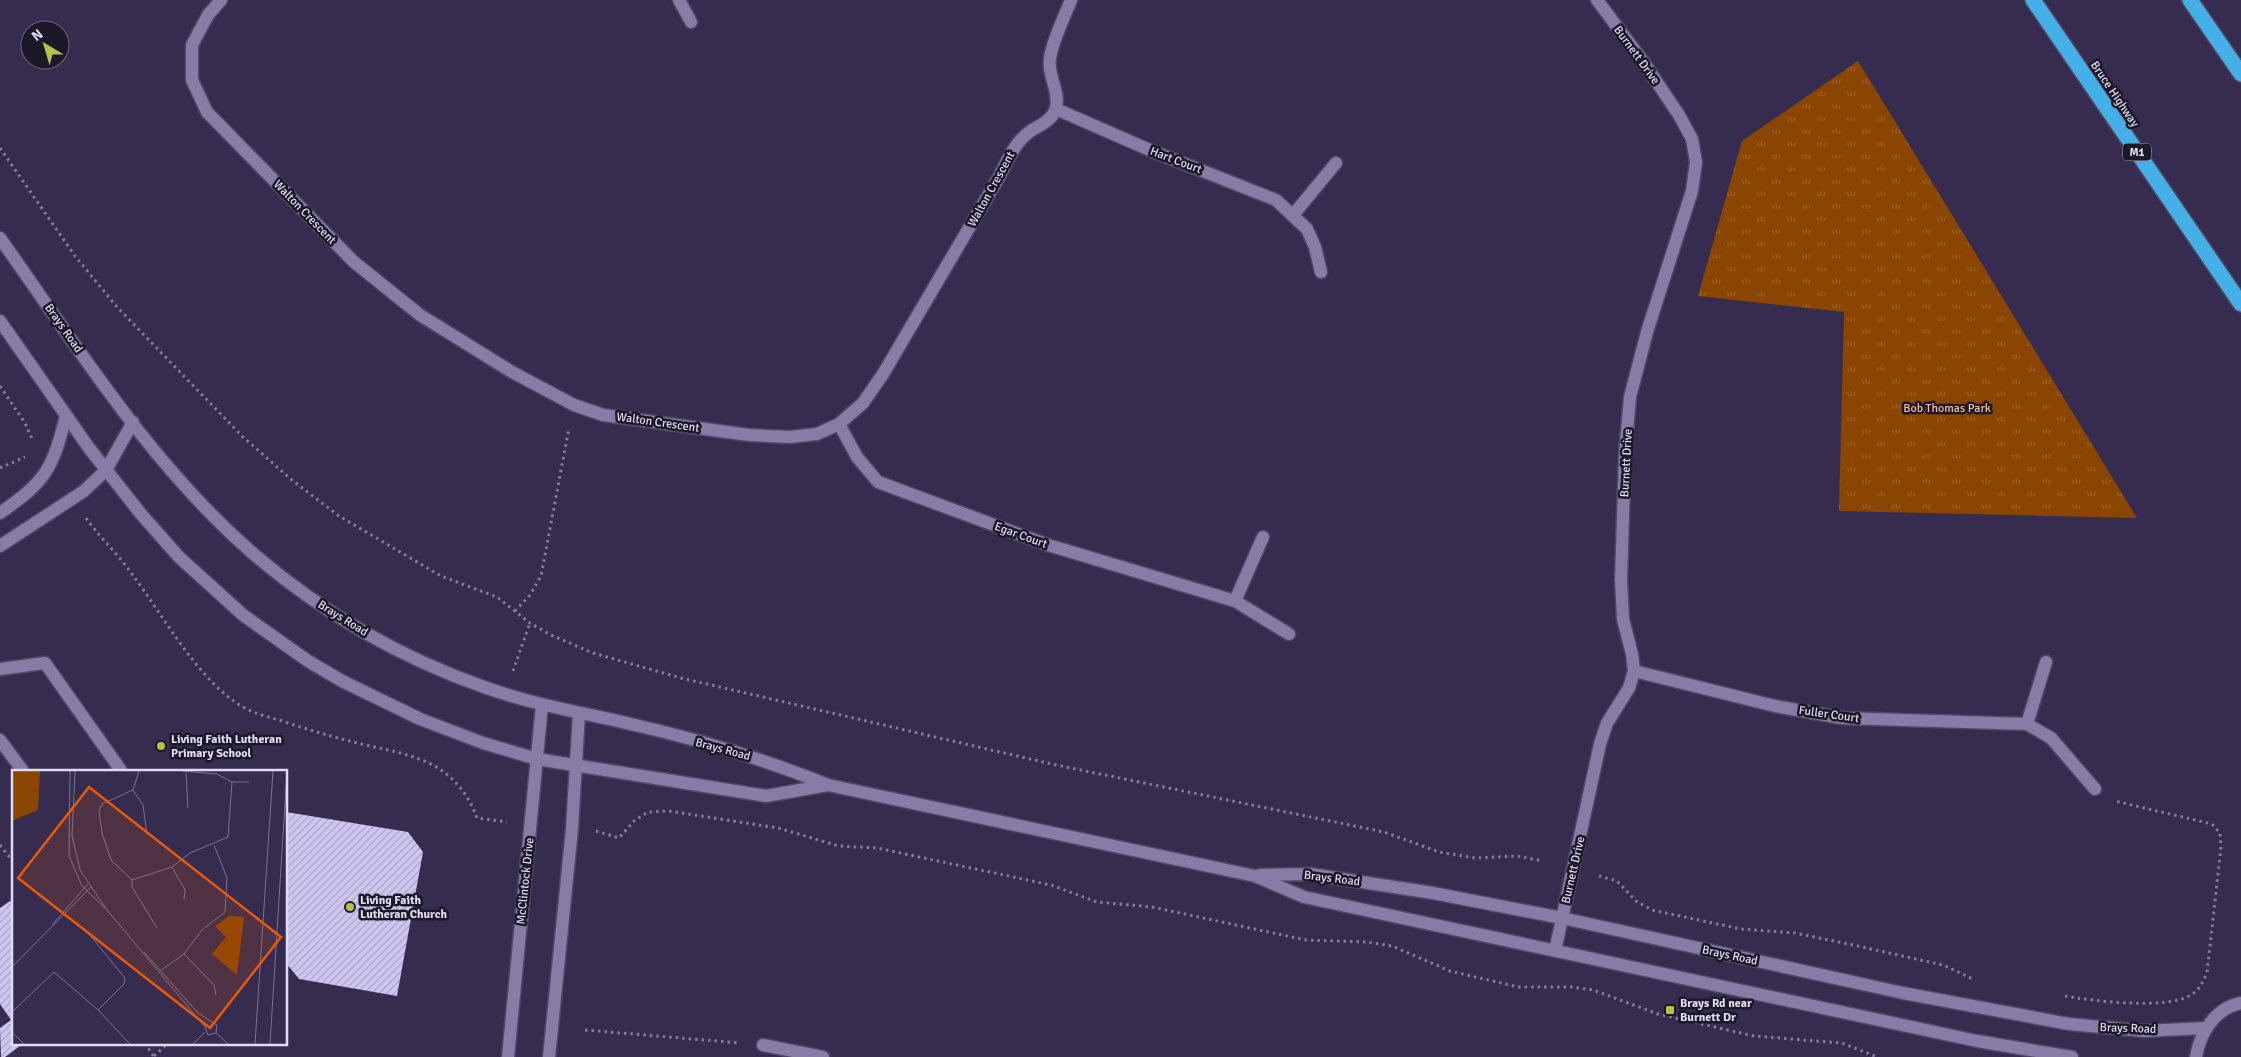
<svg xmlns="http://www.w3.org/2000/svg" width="2241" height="1057" viewBox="0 0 2241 1057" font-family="Signika,sans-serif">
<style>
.grass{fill:url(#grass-tufts)}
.building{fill:url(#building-hatch)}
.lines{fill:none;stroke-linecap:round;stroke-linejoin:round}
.lane-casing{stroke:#504765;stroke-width:15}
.street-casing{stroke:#504765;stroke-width:15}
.secondary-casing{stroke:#504765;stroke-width:15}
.highway-casing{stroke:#504765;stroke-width:18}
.path{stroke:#847c99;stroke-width:3;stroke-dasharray:2.5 4;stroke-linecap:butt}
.lane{stroke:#867ca5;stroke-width:12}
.street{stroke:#867ca5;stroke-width:12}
.secondary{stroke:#867ca5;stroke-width:12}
.highway{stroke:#45b0e8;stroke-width:15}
.poi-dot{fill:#b4c24a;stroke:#1c1828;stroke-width:2}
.labels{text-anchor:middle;stroke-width:5;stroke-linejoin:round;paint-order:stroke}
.shield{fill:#1c1828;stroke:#a4a0b5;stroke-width:1}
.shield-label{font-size:11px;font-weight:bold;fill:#dfdbf1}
.street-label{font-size:12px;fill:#dfdbf1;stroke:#1c1828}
.park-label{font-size:12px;fill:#f5bf9a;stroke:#1c1828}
.poi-label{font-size:12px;font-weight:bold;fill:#dfdbf1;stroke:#1c1828;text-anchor:start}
.inset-road{fill:none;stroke:#7a7290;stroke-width:1}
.view{fill:#e8590c;fill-opacity:0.15;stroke:#e8590c;stroke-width:2.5}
.inset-edge{fill:none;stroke:#dfdbf1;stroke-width:2.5}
</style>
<defs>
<pattern id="grass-tufts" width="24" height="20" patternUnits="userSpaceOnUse" patternTransform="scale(1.25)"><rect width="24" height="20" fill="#8a4600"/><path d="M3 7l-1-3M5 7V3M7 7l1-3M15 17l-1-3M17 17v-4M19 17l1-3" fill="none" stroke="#9a6026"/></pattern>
<pattern id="building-hatch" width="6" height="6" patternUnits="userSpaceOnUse" patternTransform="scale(1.25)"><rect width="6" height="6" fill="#cfc5f1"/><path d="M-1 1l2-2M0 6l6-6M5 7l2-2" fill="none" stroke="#aca4c7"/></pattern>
</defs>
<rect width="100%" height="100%" fill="#362c4f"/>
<polygon class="grass" points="1858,61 2137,518 1839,511 1844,312 1698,296 1742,141"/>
<g class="building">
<polygon points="286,812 408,832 423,852 397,996 299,979 286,963"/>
<polygon points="10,901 14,906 14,1043 24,1043 5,1057 1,1057 0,1028 11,1020 0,1004 0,908"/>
</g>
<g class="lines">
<g class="lane-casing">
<g id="lane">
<path d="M0,513C46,481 52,470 66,416"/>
<polyline points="0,546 84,491 106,470 133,422"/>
<polyline points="0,669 45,663 120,769 118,771"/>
<polyline points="0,740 23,771"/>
</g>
</g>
<g class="street-casing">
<g id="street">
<path d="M221,0L208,15L192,45V80L207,112L354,262L420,315L512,372L574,405L603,415L749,435L790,437L817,434L839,424L863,403L883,374L999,177C1008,160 1015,141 1032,130C1041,125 1054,119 1056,107C1060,91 1047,75 1050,58C1053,39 1064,18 1071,0"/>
<polyline points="679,0 691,22"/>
<polyline points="1056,109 1152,151 1276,200 1307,229 1315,247 1321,272"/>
<polyline points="1293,215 1336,163"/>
<polyline points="839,424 857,457 878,482 1048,545 1235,601 1289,634"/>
<polyline points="1235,601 1263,537"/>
<polyline points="1634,671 1775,706 1842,718 2027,724 2051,738 2095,789"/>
<polyline points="2027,724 2046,662"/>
<polyline points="1555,951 1600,744 1607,723 1629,688 1634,671 1632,654 1623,619 1621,579 1625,454 1630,397 1647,332 1692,191 1696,162 1692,139 1679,115 1642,60 1597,0"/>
<polyline points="763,1045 823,1057"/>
</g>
</g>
<g class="secondary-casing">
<g id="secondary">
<path d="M0,238C78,348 153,468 256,556C323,613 402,658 484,687C534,705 585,713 635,725C701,740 766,760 828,785L1255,876L1304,897L1977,1041L2072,1057"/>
<polyline points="0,321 89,448 141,514 179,557 243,615 308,661 342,681 420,719 483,743 537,759 766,796 828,785"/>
<polyline points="1260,875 1310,874 1433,893 1562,918 1903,993 2069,1024 2144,1031 2205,1028"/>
<polyline points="508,1057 542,705"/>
<polyline points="549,1057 572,829 579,713"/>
<path d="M2196,1057C2200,1033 2215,1008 2241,1003"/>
</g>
</g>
<g class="highway-casing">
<g id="highway">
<polyline points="2033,0 2241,304"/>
<polyline points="2190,0 2241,74"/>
</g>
</g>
<g class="path">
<polyline points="0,148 75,256 117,307 243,437 293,481 339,516 441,576 497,597 530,623 551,635 593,653 681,678 1056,765 1384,832 1439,852 1475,858 1517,856 1543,861"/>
<polyline points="0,386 25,423 33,441"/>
<polyline points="0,468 25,457"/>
<path d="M86,518C100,538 118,554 132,574C163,615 198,681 243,707C255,714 269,717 282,721C312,731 340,739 370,746C393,751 418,756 438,768C457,780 470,798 477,818L507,822"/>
<polyline points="515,611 530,595 541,576 569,428"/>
<polyline points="513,671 530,623"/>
<polyline points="596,831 619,838 635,820 648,812 669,811 778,828 839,846 877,848 1051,885 1097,902 1152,907 1306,940 1367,942 1392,946 1450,971 1518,987 1572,987 1593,990 1658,1014 1754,1036 1842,1043 1877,1057"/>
<polyline points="0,845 14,863"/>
<polyline points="1599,876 1617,881 1636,901 1652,910 1741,929 1795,933 1853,945 1943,965 1975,980"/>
<path d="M2065,996C2093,1001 2166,1010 2191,995C2199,990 2203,982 2207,973L2221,847L2220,833L2212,824L2115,801"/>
<polyline points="585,1030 740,1043"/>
<polyline points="145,1043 154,1057"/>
<polyline points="154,1056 168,1043"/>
</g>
<use href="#lane" class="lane"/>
<use href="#street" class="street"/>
<use href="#secondary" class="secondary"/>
<use href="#highway" class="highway"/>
</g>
<g class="poi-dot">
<circle cx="161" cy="746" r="5"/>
<circle cx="350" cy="907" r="5"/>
<rect x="1665" y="1005" width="10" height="10" rx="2.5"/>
</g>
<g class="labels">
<rect class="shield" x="2123" y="143.5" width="28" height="17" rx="4"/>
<g class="shield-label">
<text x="2137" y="156">M1</text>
</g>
<g class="street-label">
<text transform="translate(1637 55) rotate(54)" y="4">Burnett Drive</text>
<text transform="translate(2115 94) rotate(56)" y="4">Bruce Highway</text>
<text transform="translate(1176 160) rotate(21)" y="4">Hart Court</text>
<text transform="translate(991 189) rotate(-61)" y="4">Walton Crescent</text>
<text transform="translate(305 212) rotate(46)" y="4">Walton Crescent</text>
<text transform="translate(64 328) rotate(55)" y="4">Brays Road</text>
<text transform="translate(658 422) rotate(8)" y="4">Walton Crescent</text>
<text transform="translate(1626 463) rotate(-87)" y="4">Burnett Drive</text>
<text transform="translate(1021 535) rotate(20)" y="4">Egar Court</text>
<text transform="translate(343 618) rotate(32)" y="4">Brays Road</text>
<text transform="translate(1829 714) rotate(8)" y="4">Fuller Court</text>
<text transform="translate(723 749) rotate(15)" y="4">Brays Road</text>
<text transform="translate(1573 870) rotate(-77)" y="4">Burnett Drive</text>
<text transform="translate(1332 878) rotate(7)" y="4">Brays Road</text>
<text transform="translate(525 881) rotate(-84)" y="4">McClintock Drive</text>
<text transform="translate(1730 955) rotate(12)" y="4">Brays Road</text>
<text transform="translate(2128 1028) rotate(2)" y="4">Brays Road</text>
</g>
<g class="park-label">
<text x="1947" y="412">Bob Thomas Park</text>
</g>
<g class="poi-label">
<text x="171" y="743">Living Faith Lutheran<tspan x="171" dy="14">Primary School</tspan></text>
<text x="360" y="904">Living Faith<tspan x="360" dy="14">Lutheran Church</tspan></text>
<text x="1680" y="1007">Brays Rd near<tspan x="1680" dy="14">Burnett Dr</tspan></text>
</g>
</g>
<g transform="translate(12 770)">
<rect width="275" height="275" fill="#362c4f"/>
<path d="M0,1H28L26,40L0,51ZM217,146L232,147L225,205L200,184L214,167L203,156Z" fill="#8a4600"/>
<path d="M0,1H20L18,33L7,43L0,42Z" fill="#8a4600"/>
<path class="inset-road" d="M58,1L57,86L70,116L95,140M63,1L60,66L68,100L95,140L193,257M127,1L121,20L90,34L87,41L90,63L99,90L120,110L160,97L178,83L216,67L220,12M170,1L205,4L220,12M174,3L176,38M220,12H237M121,20L131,35L135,65M160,97L173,120L172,129M120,110V117L145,158M40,155L76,114M72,158L113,208L112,214L86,240M132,182L186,243L205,255L204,263M172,184L202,215L204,225M0,197L79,117M148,201L172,184L190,160L213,142L215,108L202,75M86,240L118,274M0,242L42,202L86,240M193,257L196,265L204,263M0,262L12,274M204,263L216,274M181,274L193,262M243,274L261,1M258,274L275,1"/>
<path class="view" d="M77,17L269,167L198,258L6,108Z"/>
<rect width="275" height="275" class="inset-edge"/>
</g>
<g transform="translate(45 45) rotate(322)"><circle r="24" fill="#1c1828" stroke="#6a6678"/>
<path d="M0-4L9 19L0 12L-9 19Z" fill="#b4c24a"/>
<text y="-8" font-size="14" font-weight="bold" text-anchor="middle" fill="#dfdbf1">N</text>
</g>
</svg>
